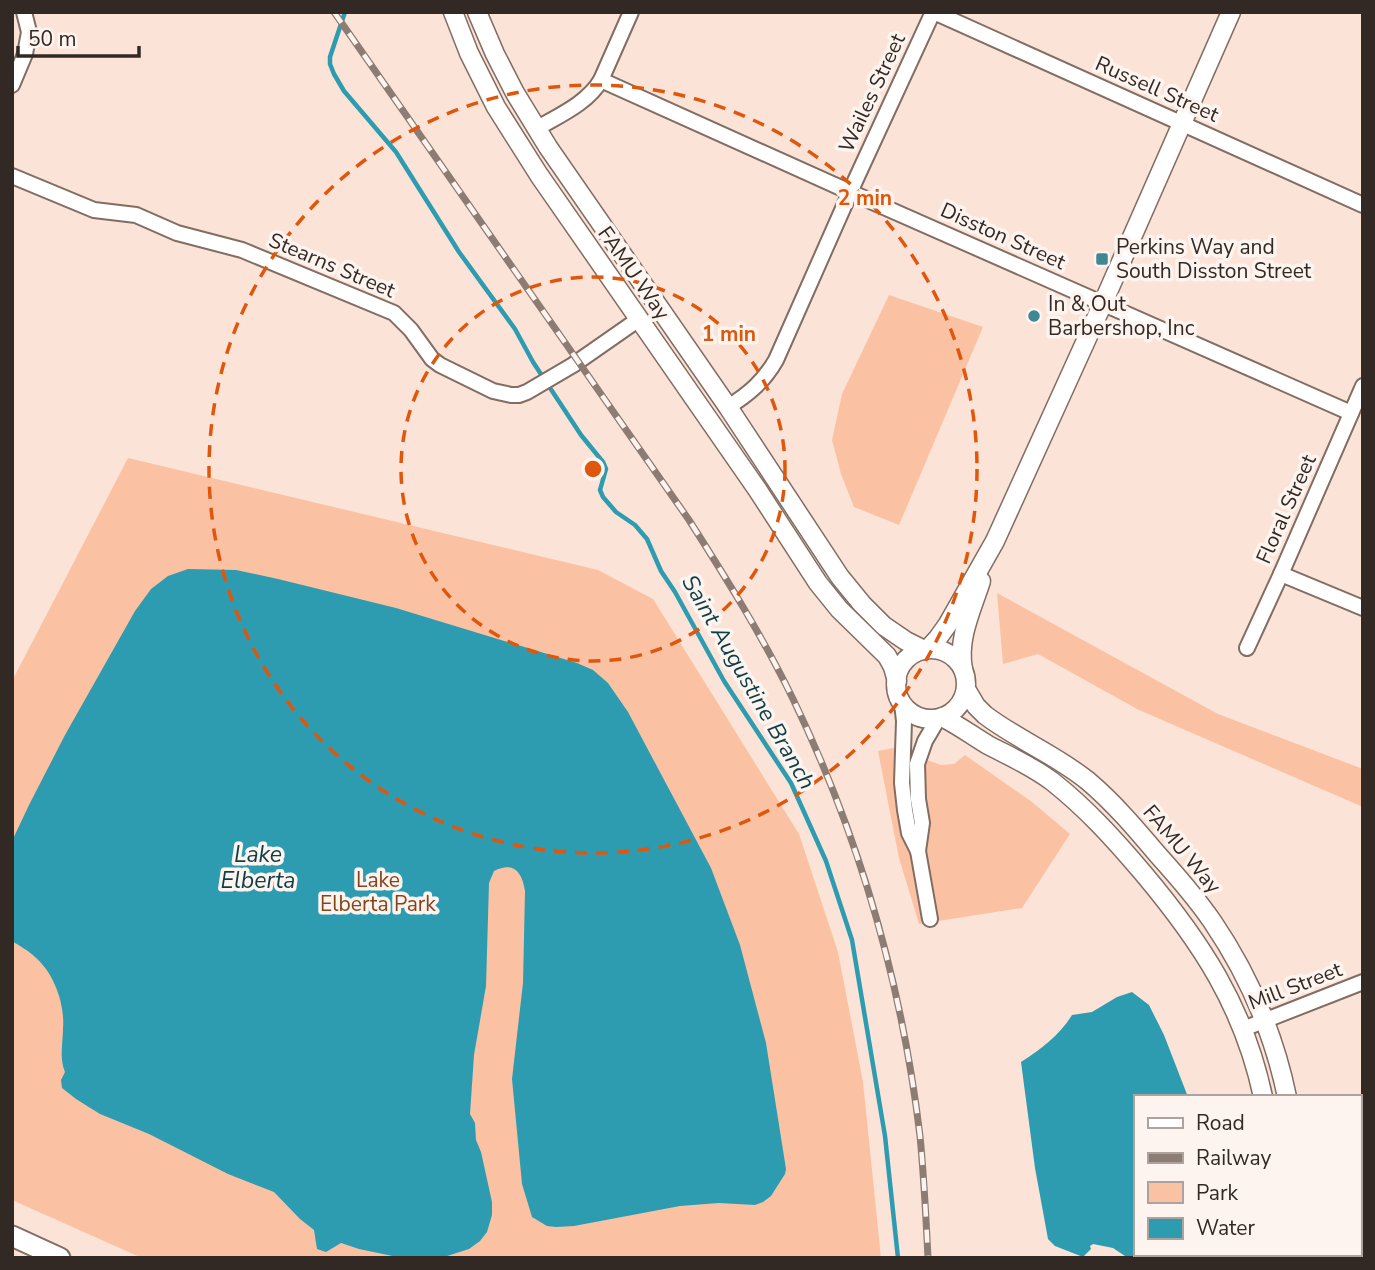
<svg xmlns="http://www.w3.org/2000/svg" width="1375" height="1270" viewBox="0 0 1375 1270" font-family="'Nunito Sans',sans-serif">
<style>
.green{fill:#fac2a3}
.water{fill:#2d9cb0}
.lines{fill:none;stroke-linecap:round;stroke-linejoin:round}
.stream{stroke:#2d9cb0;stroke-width:4.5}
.minor-casing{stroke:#826d62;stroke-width:18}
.tertiary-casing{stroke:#826d62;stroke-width:21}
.secondary-casing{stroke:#826d62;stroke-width:23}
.minor{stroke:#fff;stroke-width:14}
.tertiary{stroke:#fff;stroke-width:18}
.secondary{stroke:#fff;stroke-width:19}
.rail-casing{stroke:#8c7c74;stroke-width:7}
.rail{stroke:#fef4ef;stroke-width:4.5;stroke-dasharray:13;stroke-linecap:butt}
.ring{fill:none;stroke:#df570d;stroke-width:3.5;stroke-dasharray:12 9}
.poi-dot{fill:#418693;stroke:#fef4ef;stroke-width:2.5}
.labels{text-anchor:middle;stroke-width:7;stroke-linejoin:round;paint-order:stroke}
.street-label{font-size:21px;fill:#322925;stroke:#fef4ef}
.poi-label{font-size:21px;fill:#322925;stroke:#fef4ef;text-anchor:start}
.park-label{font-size:21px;fill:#84431a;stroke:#fef4ef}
.water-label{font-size:23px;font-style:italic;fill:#0d3e46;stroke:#fef4ef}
.centre{fill:#df570d;stroke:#fef4ef;stroke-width:3.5}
.ring-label{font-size:21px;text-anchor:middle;font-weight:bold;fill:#df570d;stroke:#fef4ef;stroke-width:7;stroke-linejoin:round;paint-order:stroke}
</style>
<rect width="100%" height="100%" fill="#fce3d7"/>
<g class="green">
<polygon points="889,295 983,327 899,525 854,507 841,474 832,440 842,394"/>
<polygon points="128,458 598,570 653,599 799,834 838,952 863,1082 881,1258 142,1258 12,1200 12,681"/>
<polygon points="997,593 1218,714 1363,769 1363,807 1139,710 1038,654 1003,664"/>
<polygon points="893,748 941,765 954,764 965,755 1032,802 1070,834 1022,908 919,924 899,858 878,751"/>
</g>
<g class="water">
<path d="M188,569L236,570L278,579L396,608L577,663L593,670L608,683L628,712L711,868L740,945L766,1043L786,1169L785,1174L771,1196L763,1202L755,1205L719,1203L680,1206L574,1226L556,1227L547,1226L532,1217L522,1184L512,1079L523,983L525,891C522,872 514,861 494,871L489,883L486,986L474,1055L470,1114L475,1123L476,1140L481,1152L492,1202V1215L487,1232L480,1241L469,1249L444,1257L402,1258L359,1249L341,1243L326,1252L317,1249L314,1230L300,1219L274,1192L228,1174L149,1134L100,1114L76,1099L62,1088L61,1080L65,1072C59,1058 63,1043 63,1028C65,1004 54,973 35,957C29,951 20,946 12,941V841L29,805L65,735L135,611L151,589L168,576Z"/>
<path d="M1132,992L1149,1005L1164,1035L1188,1097H1135V1254H1191L1188,1258H1128L1113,1248L1093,1244L1090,1246L1091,1249L1083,1257L1055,1246L1048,1239L1035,1168L1021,1062C1041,1049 1060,1035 1072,1015L1092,1012L1117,997Z"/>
</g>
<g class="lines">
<polyline class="stream" points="345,12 330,57 330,64 334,74 344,91 396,152 459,252 515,329 533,362 581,435 603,462 606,469 600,490 603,497 616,512 635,525 647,539 661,571 675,592 724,681 791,783 826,861 852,940 885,1136 898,1258"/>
<g class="minor-casing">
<g id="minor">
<polyline points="934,12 1363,205"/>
<polyline points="601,80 850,192 1351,413"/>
<polyline points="12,85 25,54 29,32 24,12"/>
<path d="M536,129C558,116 588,103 601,80L631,12"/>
<polyline points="12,176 94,210 136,215 177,233 242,250 394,313 411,330 432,359 440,365 493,391 511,395 519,395 527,392 573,365 639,319"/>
<path d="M728,407C749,394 764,381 776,360L856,179L933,12"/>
<polyline points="1281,574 1363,608"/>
<polyline points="1247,648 1281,574 1363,386"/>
<polyline points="902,703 904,721 902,783 905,810 909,833 918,851 930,919"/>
<polyline points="918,851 922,823 918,799 917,764 925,741 938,719"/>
<polyline points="1243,1029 1363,982"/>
</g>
</g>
<g class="tertiary-casing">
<g id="tertiary">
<polyline points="453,12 469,53 496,107 539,175 757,489 818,583 839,609 887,656 893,667 897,681"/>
<polyline points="477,12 495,54 515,93 548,147 728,407 840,577 862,604 884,626 906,641 924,650"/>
<polyline points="928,649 938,638 948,624 995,541 1103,303 1231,12"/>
<circle cx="931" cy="684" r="35"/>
<path d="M963,669C957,639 972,609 981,581"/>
<path d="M966,689L976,706L985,715C1018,740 1056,755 1088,781C1114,803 1136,829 1158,855C1177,876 1196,898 1212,921C1248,974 1274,1034 1287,1097"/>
<path d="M942,717C958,725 973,736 988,745C1011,757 1032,766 1053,782C1087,809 1115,840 1143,873C1201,942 1244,1007 1263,1097"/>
<polyline points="1270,1258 1270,1254"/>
<polyline points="1293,1258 1293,1254"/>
</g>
</g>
<g class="secondary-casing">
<polyline id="secondary" points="12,1236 60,1258"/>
</g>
<use href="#minor" class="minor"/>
<use href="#tertiary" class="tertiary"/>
<use href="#secondary" class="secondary"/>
<g class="rail-casing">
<path id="rail" d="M334,12L689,520C726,578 763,637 793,699C859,836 902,985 920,1136C924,1177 926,1217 928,1258"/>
</g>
<use href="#rail" class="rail"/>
</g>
<g class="ring">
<circle cx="593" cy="469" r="192"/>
<circle cx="593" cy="469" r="384"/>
</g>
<g class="poi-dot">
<rect x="1095" y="252" width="14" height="14" rx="3.5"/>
<circle cx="1034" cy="316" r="7"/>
</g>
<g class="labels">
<g class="street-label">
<text transform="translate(1157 89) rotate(24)" y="7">Russell Street</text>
<text transform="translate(872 93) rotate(-65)" y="7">Wailes Street</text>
<text transform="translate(1003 236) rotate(24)" y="7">Disston Street</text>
<text transform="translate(332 265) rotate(23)" y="7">Stearns Street</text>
<text transform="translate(634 273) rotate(55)" y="7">FAMU Way</text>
<text transform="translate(1286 509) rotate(-66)" y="7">Floral Street</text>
<text transform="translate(1182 849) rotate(50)" y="7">FAMU Way</text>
<text transform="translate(1295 986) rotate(-21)" y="7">Mill Street</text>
</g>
<g class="poi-label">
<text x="1116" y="254">Perkins Way and<tspan x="1116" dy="24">South Disston Street</tspan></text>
<text x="1048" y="311">In &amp; Out<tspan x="1048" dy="24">Barbershop, Inc</tspan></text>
</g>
<g class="park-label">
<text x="378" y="887">Lake<tspan x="378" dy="24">Elberta Park</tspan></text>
</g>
<g class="water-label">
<text transform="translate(749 682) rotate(60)" y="8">Saint Augustine Branch</text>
<text x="258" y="862">Lake<tspan x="258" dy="26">Elberta</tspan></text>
</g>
</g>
<circle cx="593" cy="469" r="10" class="centre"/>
<g class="ring-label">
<text x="865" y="205">2 min</text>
<text x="729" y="341">1 min</text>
</g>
<rect width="1375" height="1270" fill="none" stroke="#322925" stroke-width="28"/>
<rect x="1134" y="1095" width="228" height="161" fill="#fef4ef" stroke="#aca39e" stroke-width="2"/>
<rect x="1148" y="1118" width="35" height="10" fill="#ffffff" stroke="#aca39e" stroke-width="2"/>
<text x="1196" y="1130" font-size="21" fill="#322925">Road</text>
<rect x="1148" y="1153" width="35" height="10" fill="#8c7c74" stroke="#aca39e" stroke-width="2"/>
<text x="1196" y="1165" font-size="21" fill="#322925">Railway</text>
<rect x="1148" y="1182" width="35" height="21" fill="#fac2a3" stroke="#aca39e" stroke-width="2"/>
<text x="1196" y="1200" font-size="21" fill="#322925">Park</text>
<rect x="1148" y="1218" width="35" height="21" fill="#2d9cb0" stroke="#aca39e" stroke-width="2"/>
<text x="1196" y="1235" font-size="21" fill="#322925">Water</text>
<path d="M18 46v10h121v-10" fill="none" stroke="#322925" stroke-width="3.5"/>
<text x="28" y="46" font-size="21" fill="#322925" stroke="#fef4ef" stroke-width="5" paint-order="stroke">50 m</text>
</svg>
